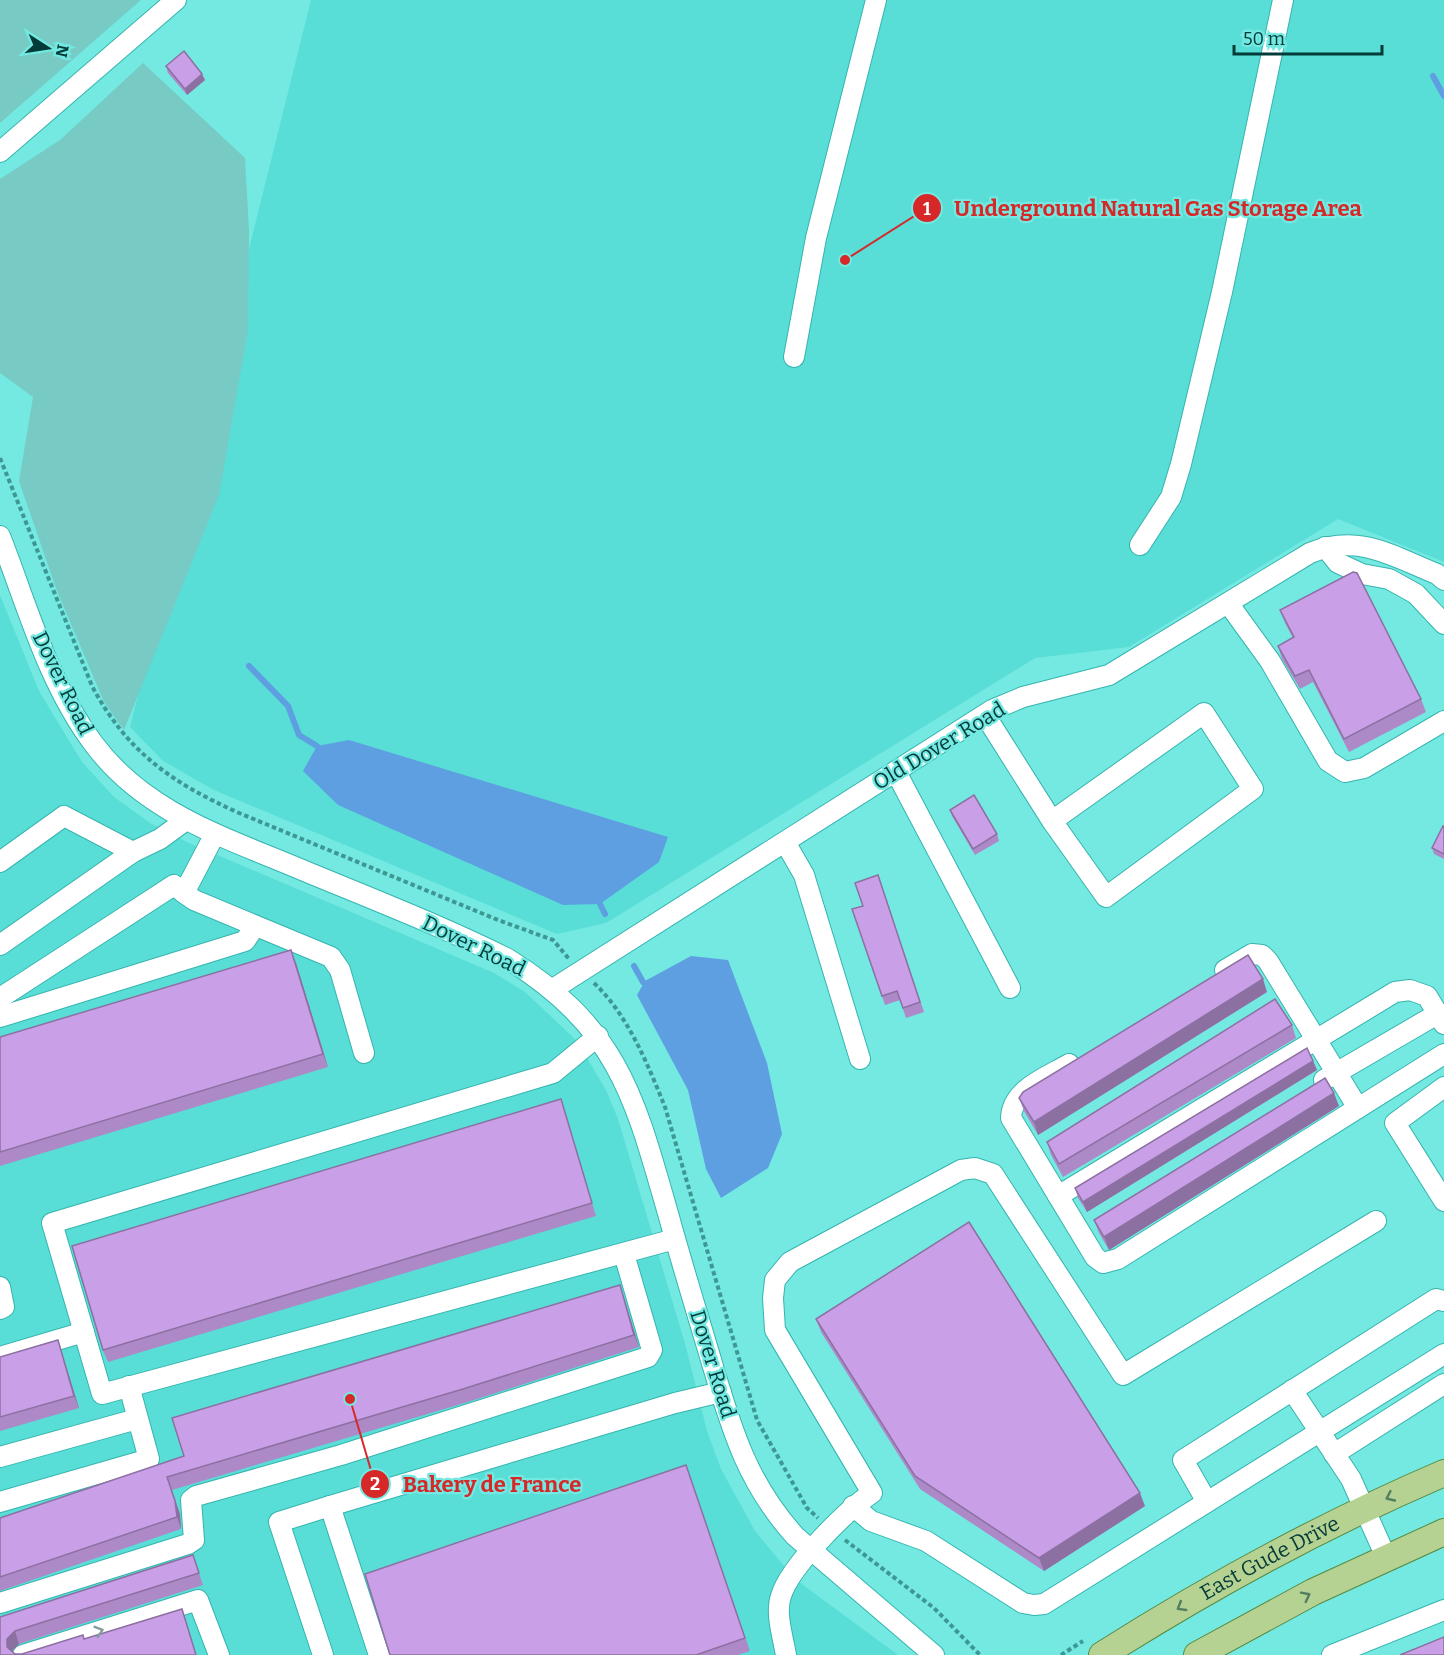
<svg xmlns="http://www.w3.org/2000/svg" width="1444" height="1655" viewBox="0 0 1444 1655" font-family="Bitter,serif">
<style>
.built{fill:#58ded7}
.green{fill:#78cac5}
.water{fill:#5e9fe1}
.lines{fill:none;stroke-linecap:round;stroke-linejoin:round}
.stream{stroke:#5e9fe1;stroke-width:6}
.minor-casing{stroke:#36b4ae;stroke-width:22}
.major-casing{stroke:#568a43;stroke-width:28}
.path{stroke:#3e9792;stroke-width:4;stroke-dasharray:4.5 3;stroke-linecap:butt}
.minor{stroke:#fff;stroke-width:20}
.major{stroke:#b5d292;stroke-width:26}
.wall{fill:#ad8ac7}
.shaded-wall{fill:#8d70a2}
.building{fill:#c9a0e7;stroke:#8d70a2;stroke-width:1.5}
.oneway{stroke:#537f61}
.oneway2{stroke:#819d9c}
.labels{text-anchor:middle;stroke-width:4.5;stroke-linejoin:round;paint-order:stroke}
.street-label{font-size:21px;fill:#033b39;stroke:#73e9e2}
.leader{fill:none;stroke:#d62828;stroke-width:2}
.callout-dot{fill:#d62828;stroke:#73e9e2;stroke-width:2}
.mark-label{font-size:18px;text-anchor:middle;font-weight:bold;fill:#fff}
.callout-label{font-size:22px;text-anchor:middle;font-weight:bold;fill:#d62828;stroke:#73e9e2;stroke-width:4.5;stroke-linejoin:round;paint-order:stroke}
</style>
<rect width="100%" height="100%" fill="#73e9e2"/>
<g class="built">
<polygon points="311,0 1444,0 1444,562 1338,519 1129,647 1035,658 606,923 557,934 214,790 163,761 130,727"/>
<polygon points="0,595 39,691 82,762 114,797 150,823 187,842 494,973 525,992 577,1041 606,1090 618,1119 686,1347 707,1431 721,1469 755,1531 795,1579 898,1655 0,1655"/>
</g>
<g class="green">
<polygon points="0,0 141,0 0,123"/>
<polygon points="143,63 245,158 249,231 248,330 219,495 124,730 104,702 57,591 19,481 33,397 0,373 0,179 60,140"/>
</g>
<g class="water">
<polygon points="349,740 668,837 659,862 600,904 563,905 338,805 303,771 317,746"/>
<polygon points="691,956 728,960 767,1063 782,1134 768,1168 721,1198 706,1169 688,1090 637,995 645,981"/>
</g>
<g class="lines">
<g class="stream">
<polyline points="1433,76 1444,96"/>
<polyline points="249,666 288,706 299,735 317,746"/>
<polyline points="600,904 605,914"/>
<polyline points="634,966 643,982"/>
</g>
<g class="minor-casing">
<g id="minor">
<polyline points="0,152 176,0"/>
<polyline points="794,357 816,238 876,0"/>
<path d="M0,536C27,605 48,683 93,743C143,811 221,836 295,867C367,897 440,925 508,959C620,1029 635,1099 669,1217C683,1268 699,1319 714,1370C733,1434 749,1485 795,1536L934,1655"/>
<polyline points="1140,545 1171,497 1181,464 1222,292 1283,0"/>
<polyline points="1325,547 1338,563 1362,574 1389,579 1416,594 1444,624"/>
<polyline points="1228,603 1270,661 1328,761 1345,772 1364,768 1444,721"/>
<polyline points="985,715 1052,821 1106,897 1253,789 1204,713 1052,821"/>
<polyline points="896,772 1010,988"/>
<polyline points="215,834 184,893 194,900 331,957 340,970 364,1053"/>
<polyline points="785,842 804,875 860,1059"/>
<polyline points="0,862 64,816 133,852"/>
<polyline points="0,945 133,852 160,839 186,820"/>
<polyline points="1225,970 1252,954 1262,955 1268,961 1358,1108"/>
<path d="M553,989L992,710L1023,697L1109,675L1310,553C1359,533 1392,556 1437,574L1444,580"/>
<polyline points="0,998 174,885 184,893"/>
<polyline points="0,1017 245,941 255,926"/>
<polyline points="598,1036 553,1073 52,1223 102,1394 675,1239"/>
<path d="M1069,1064C1047,1077 1012,1089 1011,1118L1095,1257L1103,1263L1118,1259L1444,1054"/>
<polyline points="1324,1080 1439,1013"/>
<polyline points="1444,1087 1395,1123 1444,1201"/>
<polyline points="1058,1196 1395,992 1410,990 1427,996 1444,1024"/>
<polyline points="0,1287 4,1307 0,1309"/>
<polyline points="0,1357 84,1332"/>
<polyline points="1292,1390 1351,1479 1386,1557"/>
<polyline points="1334,1454 1444,1384"/>
<polyline points="0,1457 137,1419"/>
<polyline points="0,1502 149,1459 129,1386"/>
<polyline points="1207,1502 1183,1460 1436,1299 1444,1301"/>
<polyline points="853,1506 871,1521 926,1541 1023,1603 1034,1605 1044,1604 1444,1354"/>
<polyline points="0,1603 188,1544 194,1540 191,1500 196,1496 341,1455 648,1357 652,1350 624,1254"/>
<polyline points="23,1655 198,1600 219,1655"/>
<polyline points="323,1655 279,1522 330,1506"/>
<polyline points="379,1655 330,1506 675,1403 721,1392"/>
<path d="M786,1655C783,1637 775,1613 781,1596C790,1566 847,1510 872,1493L775,1330L773,1298L775,1280L790,1262L961,1170L975,1168L993,1174L1123,1375L1376,1221"/>
<polyline points="1332,1655 1444,1610"/>
</g>
</g>
<g class="major-casing">
<g id="major">
<path id="s1" d="M1102,1655C1211,1586 1325,1524 1444,1473"/>
<polyline points="1197,1655 1313,1592 1444,1532"/>
</g>
</g>
<g class="path">
<path d="M0,458L92,686C127,752 172,783 239,813L498,920L553,940L569,959"/>
<path d="M594,983C628,1015 648,1065 665,1107L757,1420L807,1508L818,1518"/>
<polyline points="845,1540 934,1608 980,1655"/>
<polyline points="1061,1655 1083,1641"/>
</g>
<use href="#minor" class="minor"/>
<use href="#major" class="major"/>
</g>
<g class="wall">
<polygon points="166,66 205,80 187,95 168,73"/>
<polygon points="1280,610 1421,699 1426,712 1349,752 1313,682 1300,689 1282,659 1278,646 1293,638 1285,623"/>
<polygon points="950,810 997,834 999,841 975,855 952,816"/>
<polygon points="1444,826 1444,859 1434,854 1432,848"/>
<polygon points="878,875 924,1012 906,1018 900,1000 885,1005 852,909 863,906"/>
<polygon points="296,963 328,1067 0,1166 0,1037"/>
<polygon points="1267,992 1038,1135 1024,1111 1019,1098"/>
<polygon points="1292,1025 1296,1038 1063,1177 1051,1155 1047,1142"/>
<polygon points="1313,1061 1317,1070 1087,1212 1078,1198 1075,1188"/>
<polygon points="561,1099 596,1216 108,1362 103,1350"/>
<polygon points="1339,1106 1109,1250 1099,1233 1094,1220"/>
<polygon points="620,1285 639,1347 468,1402 172,1490 180,1514 181,1529 0,1591 0,1518 184,1456"/>
<polygon points="816,1319 1145,1506 1044,1571 920,1489 821,1332"/>
<polygon points="62,1353 79,1408 0,1431 0,1357"/>
<polygon points="686,1465 750,1651 738,1655 390,1655"/>
<polygon points="193,1555 203,1585 19,1644 12,1651 15,1654 22,1654 84,1639 186,1622 196,1655 0,1655 0,1617"/>
</g>
<g class="shaded-wall">
<polygon points="202,74 205,80 187,95 185,89"/>
<polygon points="291,950 296,963 328,1067 323,1054"/>
<polygon points="1263,979 1267,992 1038,1135 1034,1122"/>
<polygon points="1313,1061 1317,1070 1087,1212 1083,1202"/>
<polygon points="1334,1093 1339,1106 1109,1250 1104,1237"/>
<polygon points="620,1285 624,1298 639,1347 634,1335"/>
<polygon points="58,1340 62,1353 79,1408 74,1396"/>
<polygon points="167,1477 180,1514 181,1529 177,1517"/>
<polygon points="1140,1493 1145,1506 1044,1571 1039,1558"/>
<polygon points="15,1631 19,1644 11,1652 7,1647 7,1639"/>
</g>
<g class="building">
<polygon points="184,51 202,74 185,89 166,66"/>
<polygon points="1353,572 1357,573 1421,699 1344,739 1309,670 1295,676 1278,646 1294,637 1280,610"/>
<polygon points="974,795 997,834 973,849 950,810"/>
<polygon points="1443,826 1444,826 1444,854 1432,848"/>
<polygon points="878,875 920,1002 903,1008 897,991 882,996 852,909 863,906 855,883"/>
<polygon points="291,950 323,1054 0,1152 0,1037"/>
<polygon points="1248,955 1263,979 1034,1122 1019,1098 1023,1092"/>
<polygon points="1275,999 1292,1025 1059,1164 1047,1142"/>
<polygon points="1307,1048 1313,1061 1083,1202 1075,1188"/>
<polygon points="1325,1078 1334,1093 1104,1237 1094,1220"/>
<polygon points="561,1099 592,1203 103,1350 72,1246"/>
<polygon points="969,1222 1140,1493 1039,1558 915,1476 816,1319"/>
<polygon points="620,1285 634,1335 463,1389 167,1477 175,1501 177,1517 0,1577 0,1518 184,1456 172,1418"/>
<polygon points="58,1340 74,1396 0,1417 0,1357"/>
<polygon points="686,1465 745,1638 696,1655 390,1655 365,1574"/>
<polygon points="193,1555 199,1573 15,1631 7,1639 7,1647 15,1654 22,1654 83,1635 84,1639 182,1609 196,1655 0,1655 0,1617"/>
<polygon points="1444,1637 1444,1655 1400,1655"/>
</g>
<defs><path id="oneway-chevron" d="M-2-3.5L2.5 0L-2 3.5" fill="none" stroke-width="1.6" stroke-linecap="round" stroke-linejoin="round" transform="scale(1.5)"/></defs>
<g class="oneway">
<use href="#oneway-chevron" transform="translate(1390 1497) rotate(155)"/>
<use href="#oneway-chevron" transform="translate(1306 1596) rotate(-27)"/>
<use href="#oneway-chevron" transform="translate(1181 1607) rotate(149)"/>
</g>
<use class="oneway2" href="#oneway-chevron" transform="translate(99 1631) rotate(-17)"/>
<g class="labels">
<g class="street-label">
<text transform="translate(63 683) rotate(64)" y="7">Dover Road</text>
<text transform="translate(939 746) rotate(-31)" y="7">Old Dover Road</text>
<text transform="translate(474 946) rotate(26)" y="7">Dover Road</text>
<text transform="translate(713 1364) rotate(73)" y="7">Dover Road</text>
<text dy="7" stroke="none"><textPath href="#s1" startOffset="194">East Gude Drive</textPath></text>
</g>
</g>
<path class="leader" d="M845 260L927 208M350 1399L375 1484"/>
<g class="callout-dot">
<circle cx="845" cy="260" r="6"/>
<circle cx="350" cy="1399" r="6"/>
<circle cx="927" cy="208" r="15"/>
<circle cx="375" cy="1484" r="15"/>
</g>
<g class="mark-label">
<text x="927" y="215">1</text>
<text x="375" y="1490">2</text>
</g>
<g class="callout-label">
<text x="1158" y="216">Underground Natural Gas Storage Area</text>
<text x="492" y="1492">Bakery de France</text>
</g>
<g transform="translate(48 48) rotate(102)" stroke="#73e9e2" stroke-width="4.5" paint-order="stroke">
<path d="M0-4.5L10 22L0 15L-10 22Z" fill="#033b39"/>
<text y="-9" font-size="16" font-weight="bold" text-anchor="middle" fill="#033b39">N</text>
</g>
<path d="M1234 45v9h148v-9" fill="none" stroke="#033b39" stroke-width="3"/>
<text x="1243" y="45" font-size="18" fill="#033b39" stroke="#73e9e2" stroke-width="4.5" paint-order="stroke">50 m</text>
</svg>
